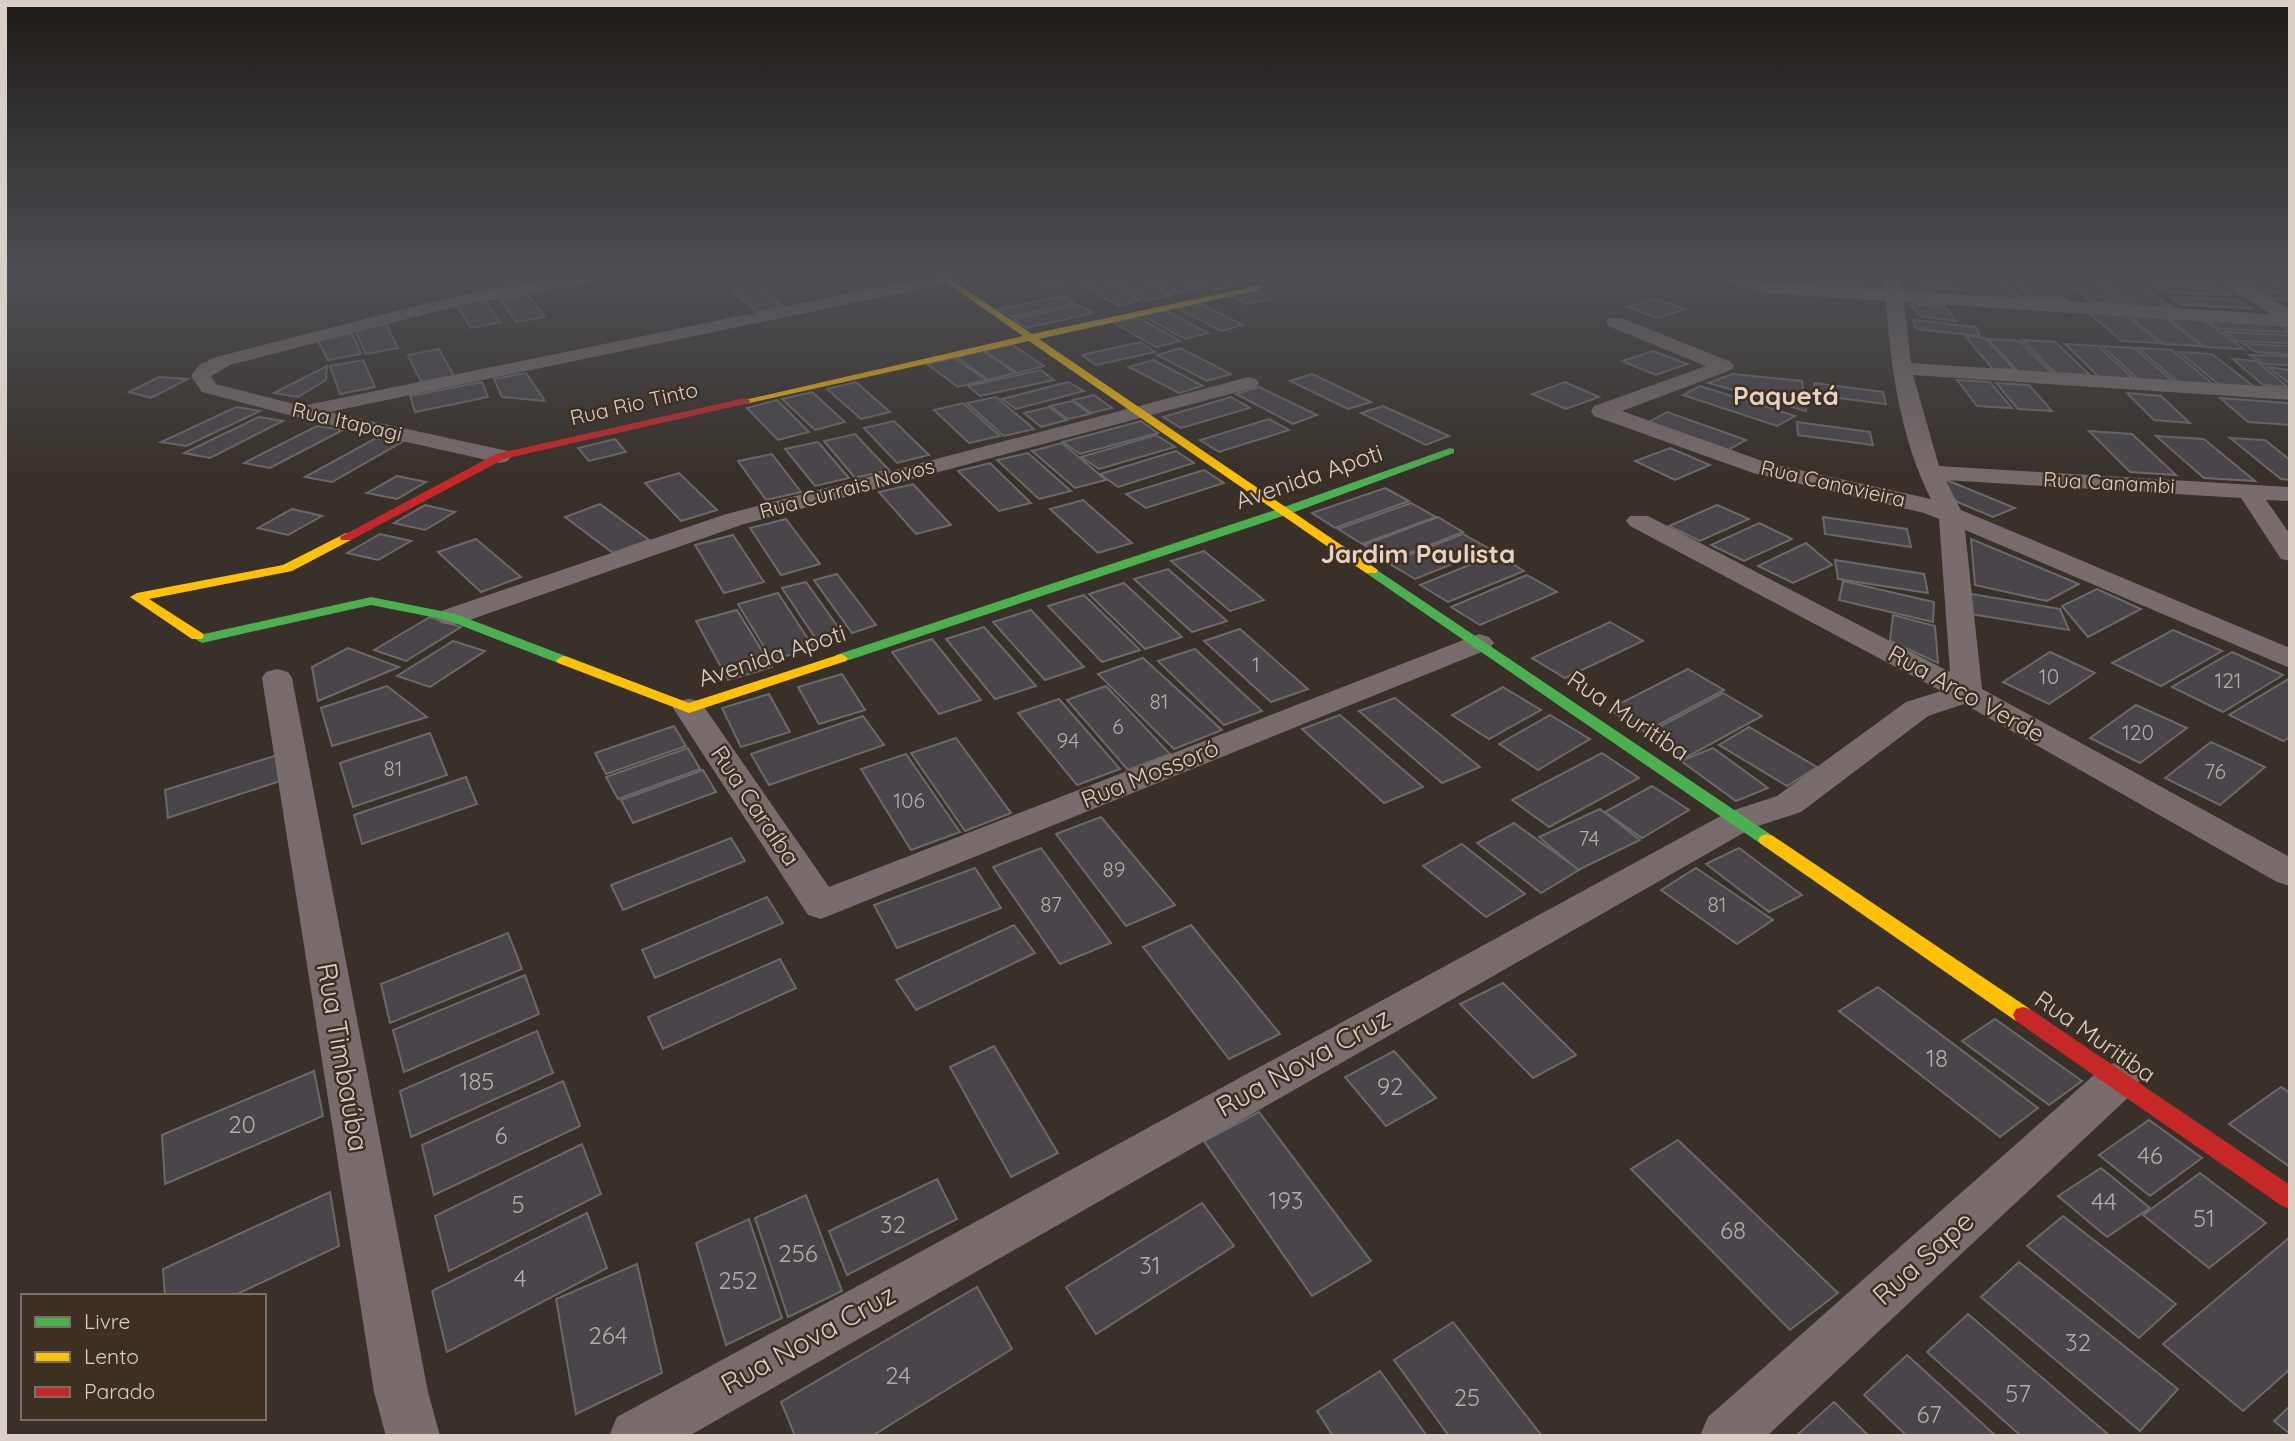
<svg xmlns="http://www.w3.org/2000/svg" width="2295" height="1441" viewBox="0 0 2295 1441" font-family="Quicksand,sans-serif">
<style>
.building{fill:#49454a;stroke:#6c6969;stroke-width:2}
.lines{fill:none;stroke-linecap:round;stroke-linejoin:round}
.street{fill:#796c6d;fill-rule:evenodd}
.fast{fill:#4caf50;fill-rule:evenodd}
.slow{fill:#ffc107;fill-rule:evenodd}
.jam{fill:#c62828;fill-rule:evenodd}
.labels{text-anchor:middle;stroke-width:5;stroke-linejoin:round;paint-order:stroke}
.far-street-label{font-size:21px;fill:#d9cfc7;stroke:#3e2f23}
.number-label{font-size:21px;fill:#b5aca8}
.street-label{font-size:24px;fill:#d9cfc7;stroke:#3e2f23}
.near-number-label{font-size:24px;fill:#b5aca8}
.far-district-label{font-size:26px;font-weight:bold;fill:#e7d3c4;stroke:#3e2f23}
.neighbourhood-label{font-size:26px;font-weight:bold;fill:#e7d3c4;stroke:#3e2f23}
.near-street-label{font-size:28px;fill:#d9cfc7;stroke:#3e2f23}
</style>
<rect width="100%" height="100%" fill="#383029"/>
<g class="building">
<polygon points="1024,274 1054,274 1071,284 1049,288"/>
<polygon points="1070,274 1100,274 1107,277 1085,282"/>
<polygon points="1141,274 1171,274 1200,288 1179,293"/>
<polygon points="1180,274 1210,274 1235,285 1214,290"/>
<polygon points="1804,274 1860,277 1862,284 1805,278"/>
<polygon points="1964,274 1997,276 2024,300 1989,299"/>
<polygon points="2140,274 2202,274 2217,284 2150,281"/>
<polygon points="2228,274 2269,277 2278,285 2245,283"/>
<polygon points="2272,274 2290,274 2290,285 2283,284"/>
<polygon points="544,275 547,282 495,291 491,288"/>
<polygon points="1131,275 1171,295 1148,300 1110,279"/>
<polygon points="2006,275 2039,277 2068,302 2034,300"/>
<polygon points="1903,277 1961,283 1965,290 1906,284"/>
<polygon points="1805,278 1862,285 1864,292 1806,286"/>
<polygon points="2063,278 2097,280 2129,305 2093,303"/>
<polygon points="1103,280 1141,300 1119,306 1081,285"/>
<polygon points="2104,282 2138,283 2172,308 2136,307"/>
<polygon points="2153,285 2218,287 2230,295 2164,292"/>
<polygon points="758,286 784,307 758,313 733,291"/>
<polygon points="1254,290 1271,299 1247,304 1230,296"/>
<polygon points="2257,291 2290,293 2290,300 2269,299"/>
<polygon points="528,295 545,317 516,322 500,300"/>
<polygon points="1063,296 1075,304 1011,317 999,309"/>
<polygon points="2170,297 2237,300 2249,308 2181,305"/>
<polygon points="1655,299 1686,309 1658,318 1627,307"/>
<polygon points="485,300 500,322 471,328 456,305"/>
<polygon points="1199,303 1243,325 1221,331 1177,308"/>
<polygon points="1910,304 1944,306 1956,321 1920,316"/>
<polygon points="1079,305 1093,313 1026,328 1013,319"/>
<polygon points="1165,310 1208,333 1185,339 1142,315"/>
<polygon points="2089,313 2125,315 2160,343 2122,341"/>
<polygon points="2128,316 2165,318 2202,346 2164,344"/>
<polygon points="1137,317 1180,341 1156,347 1114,323"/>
<polygon points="2168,318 2204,320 2244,349 2205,347"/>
<polygon points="1913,320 1976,327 1980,336 1916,329"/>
<polygon points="2208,321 2279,324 2290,332 2220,329"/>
<polygon points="386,324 398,348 366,354 355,330"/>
<polygon points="350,329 361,354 328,360 317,339"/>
<polygon points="2225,332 2290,335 2290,343 2237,341"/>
<polygon points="1965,336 1985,338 2015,370 1993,369"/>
<polygon points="1988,339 2020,341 2053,374 2019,372"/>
<polygon points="2023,340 2055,342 2090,375 2055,373"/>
<polygon points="1140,342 1155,352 1096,365 1082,355"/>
<polygon points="1011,344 1044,366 1017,373 985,351"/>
<polygon points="2065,344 2098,346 2135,380 2100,378"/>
<polygon points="2243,344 2290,346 2290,354 2256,352"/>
<polygon points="2102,346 2134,348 2174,382 2139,380"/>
<polygon points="1180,348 1231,374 1207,381 1157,355"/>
<polygon points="2138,348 2172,350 2213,384 2178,382"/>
<polygon points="439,349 454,376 421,382 408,355"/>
<polygon points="983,351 1015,373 988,380 957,357"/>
<polygon points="1653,351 1687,364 1656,375 1622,361"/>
<polygon points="2179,352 2212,354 2257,389 2221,386"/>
<polygon points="2250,355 2290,356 2290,365 2264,364"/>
<polygon points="954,358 986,380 958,387 927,364"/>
<polygon points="2233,359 2256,361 2288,387 2263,385"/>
<polygon points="363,360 375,387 340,394 330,366"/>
<polygon points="1153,360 1203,386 1179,393 1129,367"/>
<polygon points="327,366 326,380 298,397 274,393"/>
<polygon points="2268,367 2290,370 2290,384"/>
<polygon points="1041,370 1054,380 980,396 968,386"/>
<polygon points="526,373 545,401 502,397 494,379"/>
<polygon points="1312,374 1371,402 1348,409 1290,381"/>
<polygon points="1733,374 1802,381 1806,411 1708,383"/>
<polygon points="159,377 188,379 151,398 129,392"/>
<polygon points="1957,380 1990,382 2012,408 1977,406"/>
<polygon points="482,382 488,397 415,412 410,396"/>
<polygon points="856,382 890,412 861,419 827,389"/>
<polygon points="1068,382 1084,391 1016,409 1002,399"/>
<polygon points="1565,382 1599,397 1566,409 1532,394"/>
<polygon points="1814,383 1883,392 1886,404 1816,395"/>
<polygon points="1996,383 2029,385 2052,411 2018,409"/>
<polygon points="1700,386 1795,416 1777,426 1683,395"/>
<polygon points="1259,387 1317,415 1293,424 1236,394"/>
<polygon points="812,392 845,422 815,430 782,399"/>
<polygon points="2127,393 2161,396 2190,423 2154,420"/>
<polygon points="1094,395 1112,408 1091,413 1073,400"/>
<polygon points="996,397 1034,429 1004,436 967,403"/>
<polygon points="1231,397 1250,408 1181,428 1163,417"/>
<polygon points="2220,398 2287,403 2290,405 2290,425 2248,422"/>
<polygon points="777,400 809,432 778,440 747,408"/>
<polygon points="1072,401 1090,414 1068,419 1050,406"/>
<polygon points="963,403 1000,436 969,443 934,410"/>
<polygon points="1383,406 1449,436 1426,445 1361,413"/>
<polygon points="236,407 260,411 186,446 161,442"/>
<polygon points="1049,407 1067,420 1041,427 1024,413"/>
<polygon points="1667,412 1746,440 1728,450 1649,422"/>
<polygon points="259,417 283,421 210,458 184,453"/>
<polygon points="1269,419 1289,430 1219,452 1200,440"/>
<polygon points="894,421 929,455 897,463 864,428"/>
<polygon points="1141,421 1158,433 1080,454 1063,442"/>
<polygon points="1797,422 1870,432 1873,445 1798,435"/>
<polygon points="317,426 343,430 270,468 244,463"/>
<polygon points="2089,431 2132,434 2176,475 2130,472"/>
<polygon points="855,434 889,470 855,478 824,441"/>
<polygon points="1156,435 1175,447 1099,469 1081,457"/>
<polygon points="2156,436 2204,439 2255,481 2204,478"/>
<polygon points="376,438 402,442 332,482 305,477"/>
<polygon points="2230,438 2265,440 2290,460 2290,480 2281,479"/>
<polygon points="615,439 626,452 589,461 578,448"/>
<polygon points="818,442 849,478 815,486 785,449"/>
<polygon points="1062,443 1106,480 1075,488 1032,451"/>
<polygon points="1670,448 1710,465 1675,480 1635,461"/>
<polygon points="1176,451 1194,463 1118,487 1100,474"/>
<polygon points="1028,453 1071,491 1039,499 997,460"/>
<polygon points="772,454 801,492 766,500 738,461"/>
<polygon points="990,463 1031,503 999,511 958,471"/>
<polygon points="1204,470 1224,483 1146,508 1126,494"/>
<polygon points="679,473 717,510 681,521 645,483"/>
<polygon points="397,476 426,482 397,499 367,493"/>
<polygon points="1944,479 2015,508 1993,517 1955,501"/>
<polygon points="913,484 951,525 916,534 879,492"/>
<polygon points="1385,488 1409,501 1335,528 1312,513"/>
<polygon points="1083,500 1132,543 1098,553 1050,509"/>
<polygon points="1411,503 1436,517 1362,544 1338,529"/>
<polygon points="600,504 649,540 613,553 565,517"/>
<polygon points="425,505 455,512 425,530 394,523"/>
<polygon points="1717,505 1749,519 1700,541 1669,526"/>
<polygon points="292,509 322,516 288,535 258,528"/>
<polygon points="1438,517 1463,532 1389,561 1364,545"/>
<polygon points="1823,517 1907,529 1911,547 1825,534"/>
<polygon points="786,519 820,564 781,575 750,528"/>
<polygon points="1759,523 1792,539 1744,561 1711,545"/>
<polygon points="380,534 411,541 378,560 347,553"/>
<polygon points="1463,534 1490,549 1415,579 1388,563"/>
<polygon points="733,535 764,582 724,593 695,545"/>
<polygon points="476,539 521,577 481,592 438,552"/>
<polygon points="1971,539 2079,584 2047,601 1975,585"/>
<polygon points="1806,543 1832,565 1793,583 1758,566"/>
<polygon points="1204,551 1264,600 1230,611 1171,561"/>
<polygon points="1496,554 1524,571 1448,602 1420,585"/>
<polygon points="1835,560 1924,574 1928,593 1838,579"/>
<polygon points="1168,569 1227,621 1192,632 1134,579"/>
<polygon points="837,574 876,625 852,633 814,580"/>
<polygon points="1527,575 1557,592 1480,625 1451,607"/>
<polygon points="1843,581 1934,602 1933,622 1839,600"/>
<polygon points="806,582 843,634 818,642 782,588"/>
<polygon points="1124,583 1182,637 1145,649 1089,594"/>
<polygon points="2097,589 2141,609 2088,637 2062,606"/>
<polygon points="778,593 814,648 772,660 738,604"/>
<polygon points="1966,593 2060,609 2069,630 1971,614"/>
<polygon points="1084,595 1140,650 1102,662 1048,606"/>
<polygon points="737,610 772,667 728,680 696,621"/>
<polygon points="1031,610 1084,667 1045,680 993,622"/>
<polygon points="1893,615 1935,626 1938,663 1890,641"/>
<polygon points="430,617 461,627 406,661 374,650"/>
<polygon points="1610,622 1643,641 1565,678 1532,658"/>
<polygon points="984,627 1036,686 995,699 946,639"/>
<polygon points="1240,629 1308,689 1271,702 1204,641"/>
<polygon points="2173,630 2222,651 2161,686 2112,663"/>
<polygon points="932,639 981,700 939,714 892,652"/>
<polygon points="453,641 485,651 430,687 397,676"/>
<polygon points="348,648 399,667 318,701 312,667"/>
<polygon points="1195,649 1262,711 1224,725 1158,661"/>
<polygon points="2050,652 2095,673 2049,704 2003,682"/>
<polygon points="2232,652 2283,675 2223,712 2172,687"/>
<polygon points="1143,658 1222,730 1174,749 1098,674"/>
<polygon points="1688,669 1724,690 1645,732 1609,709"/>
<polygon points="842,674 865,710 819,724 798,687"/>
<polygon points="2290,678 2290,737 2283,741 2229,715"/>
<polygon points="387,686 427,717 332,746 321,708"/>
<polygon points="1106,686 1170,754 1128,770 1067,700"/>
<polygon points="1503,687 1541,710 1489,739 1452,715"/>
<polygon points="1723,693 1762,716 1683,759 1644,735"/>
<polygon points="769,694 790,732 741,747 722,708"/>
<polygon points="1395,698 1480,767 1442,783 1359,711"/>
<polygon points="1059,699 1120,769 1077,785 1018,713"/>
<polygon points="2136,705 2187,728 2140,763 2090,738"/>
<polygon points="1340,715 1423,787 1384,803 1302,729"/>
<polygon points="1550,715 1590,739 1538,770 1499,744"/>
<polygon points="863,716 884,745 769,785 751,754"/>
<polygon points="674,726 686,746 606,774 595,753"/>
<polygon points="1749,727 1817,767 1787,786 1719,745"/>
<polygon points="430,733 447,775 353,807 340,763"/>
<polygon points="956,738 1011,813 965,831 911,753"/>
<polygon points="2211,742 2265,767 2220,805 2165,778"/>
<polygon points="688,748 700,769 618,799 606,777"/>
<polygon points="1713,748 1768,788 1736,801 1681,761"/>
<polygon points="1602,753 1639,778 1549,827 1512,800"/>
<polygon points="281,754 286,779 168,818 165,790"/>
<polygon points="906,754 960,832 911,850 861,769"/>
<polygon points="703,770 716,792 633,823 621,800"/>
<polygon points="466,777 477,804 362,844 354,815"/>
<polygon points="1652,786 1689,810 1642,838 1605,812"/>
<polygon points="1600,809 1640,840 1578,870 1539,837"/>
<polygon points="1101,817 1175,905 1126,926 1056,834"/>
<polygon points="1514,823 1579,870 1541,893 1477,843"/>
<polygon points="731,838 745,861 623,910 611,885"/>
<polygon points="1462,844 1525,894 1486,917 1423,866"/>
<polygon points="1041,848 1111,943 1060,964 993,867"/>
<polygon points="1739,848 1802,895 1769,912 1706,864"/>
<polygon points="975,868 1001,908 897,948 874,905"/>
<polygon points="1696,868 1773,920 1737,944 1661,890"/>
<polygon points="767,897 783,923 655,978 642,950"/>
<polygon points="1014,925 1035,953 916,1010 896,980"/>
<polygon points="1191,925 1280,1034 1229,1059 1143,947"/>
<polygon points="508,933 522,969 390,1023 381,984"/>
<polygon points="780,959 796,988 663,1049 648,1017"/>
<polygon points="525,975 539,1014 404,1072 393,1030"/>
<polygon points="1503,983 1576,1055 1533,1078 1460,1004"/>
<polygon points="1878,987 2038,1108 2000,1137 1839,1011"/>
<polygon points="1995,1019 2082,1081 2049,1105 1962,1041"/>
<polygon points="537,1031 553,1073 411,1137 400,1091"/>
<polygon points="994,1046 1058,1153 1011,1177 950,1067"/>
<polygon points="1394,1051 1436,1098 1386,1126 1345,1077"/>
<polygon points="314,1071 323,1116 165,1184 162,1135"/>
<polygon points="563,1081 580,1126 434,1195 422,1145"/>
<polygon points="2281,1087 2290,1093 2290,1167 2229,1124"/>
<polygon points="1259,1112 1371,1261 1312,1296 1204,1141"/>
<polygon points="2149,1120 2202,1158 2150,1196 2099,1155"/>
<polygon points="1678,1140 1838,1293 1790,1330 1631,1169"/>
<polygon points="582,1144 601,1194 449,1271 435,1216"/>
<polygon points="2101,1168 2150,1208 2107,1237 2058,1196"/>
<polygon points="2200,1173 2266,1223 2209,1268 2143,1215"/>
<polygon points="937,1179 957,1219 847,1275 829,1231"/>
<polygon points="330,1192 339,1246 233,1296 165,1296 163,1269"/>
<polygon points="806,1195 842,1291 788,1317 755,1218"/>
<polygon points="1202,1203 1234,1246 1096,1334 1066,1287"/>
<polygon points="587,1213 607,1268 447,1352 432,1291"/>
<polygon points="2063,1216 2176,1304 2139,1338 2027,1246"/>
<polygon points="749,1219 782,1318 726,1345 696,1243"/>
<polygon points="2290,1237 2290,1369 2243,1411 2163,1344"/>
<polygon points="2019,1262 2178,1389 2140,1431 1981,1297"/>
<polygon points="637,1264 662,1373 576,1414 556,1299"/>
<polygon points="977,1287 1012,1349 872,1436 795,1436 781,1402"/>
<polygon points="1968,1314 2110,1436 2021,1436 1927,1352"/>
<polygon points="1453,1322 1542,1436 1449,1436 1394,1360"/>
<polygon points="1907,1355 1996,1436 1907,1436 1864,1395"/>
<polygon points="1380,1371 1427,1436 1333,1436 1317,1411"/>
<polygon points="1834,1402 1869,1436 1796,1436"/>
<polygon points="2290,1406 2290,1434 2274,1421"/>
</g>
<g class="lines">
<g class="street">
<polygon points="584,274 623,274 614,279 461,305 230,365 211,376 216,384 302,406 944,274 977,274 968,279 329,412 508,451 511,456 508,461 500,463 300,418 202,392 191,376 199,365 216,357 460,295"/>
<path d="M1713,274H1738L1767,283L1884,290L1879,274H1895L1902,291L2271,314L2209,274H2230L2290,310V327L1904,302L1911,363L2290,388V400L1913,375L1939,466L2290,487V501L2266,500L2290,534V561L2281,559L2241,498L1945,480L1961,510L2290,648V668L1965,530L1982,689L2290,857V886L2277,882L1964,704L1928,716L1801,812L1752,828L689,1436H609L617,1417L1728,812L1777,796L1906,702L1941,691L1630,526L1626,521L1630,516H1648L1950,672L1939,519L1924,513L1753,473L1594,416L1591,411L1594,406L1706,366L1608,326L1606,322L1608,318H1622L1731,362L1734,366L1731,370L1622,411L1768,463L1931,499C1900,438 1891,368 1886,301L1765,293L1715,278Z"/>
<polygon points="1249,377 1256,379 1259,383 1256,387 741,525 461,623 451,625 441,623 437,617 441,611 723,515"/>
<polygon points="1479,634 1489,637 1494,643 1489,649 821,919 808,915 673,708 678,701 689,699 700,701 829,887"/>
<polygon points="277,669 288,672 292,678 428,1392 440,1436 386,1436 374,1392 262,678 266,672"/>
<polygon points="2118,1062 2133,1067 2140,1080 2133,1093 1767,1436 1700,1436 1708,1417 2103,1067"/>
</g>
<g class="fast">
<polygon points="1450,448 1454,449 1454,453 1292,513 846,661 841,662 834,658 836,655 1284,507"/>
<polygon points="1371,566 1773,836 1776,840 1773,844 1761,844 1366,573 1364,570"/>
<polygon points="371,597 456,614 568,657 570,660 563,664 558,663 447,620 371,605 202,643 190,636 197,632 204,634"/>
</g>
<g class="slow">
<polygon points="934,274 943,274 1032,334 1261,285 1262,287 1258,290 1039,339 1378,570 1376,573 1366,573 1029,341 745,404 740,401 1023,336"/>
<polygon points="346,533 352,537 351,540 292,571 149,599 202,633 204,636 202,639 192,639 130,597 137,593 283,565"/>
<polygon points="841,654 848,658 846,661 689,713 558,663 556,660 563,656 568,657 689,703"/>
<polygon points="1767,834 1773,836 2030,1009 2033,1015 2030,1021 2023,1023 2016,1021 1761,844 1758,840 1761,836"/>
</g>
<g class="jam">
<polygon points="745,398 750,401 749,403 504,459 351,540 341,540 340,537 496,454"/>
<polygon points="2023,1007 2030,1009 2290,1185 2290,1209 2282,1206 2016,1021 2013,1015 2016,1009"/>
</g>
</g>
<linearGradient id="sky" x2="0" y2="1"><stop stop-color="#1f1a17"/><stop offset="0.58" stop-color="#4d4e54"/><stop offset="1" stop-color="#4d4e54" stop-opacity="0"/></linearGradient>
<rect width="2295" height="476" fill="url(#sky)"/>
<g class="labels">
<g class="far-street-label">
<text transform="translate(634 404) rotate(-13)" y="7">Rua Rio Tinto</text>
<text transform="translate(347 422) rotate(13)" y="7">Rua Itapagi</text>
<text transform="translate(2109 483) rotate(3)" y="7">Rua Canambi</text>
<text transform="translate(1833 484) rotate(13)" y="7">Rua Canavieira</text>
<text transform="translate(847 489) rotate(-15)" y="7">Rua Currais Novos</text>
</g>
<g class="number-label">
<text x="1256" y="672">1</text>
<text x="2049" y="684">10</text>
<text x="2228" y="688">121</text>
<text x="1159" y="709">81</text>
<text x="1118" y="734">6</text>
<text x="2138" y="740">120</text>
<text x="1068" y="748">94</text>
<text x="393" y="776">81</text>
<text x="2215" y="779">76</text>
<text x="909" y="808">106</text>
<text x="1589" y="846">74</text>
<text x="1114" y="877">89</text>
<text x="1051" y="912">87</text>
<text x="1717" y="912">81</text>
</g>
<g class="street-label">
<text transform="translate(1309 477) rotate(-19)" y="8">Avenida Apoti</text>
<text transform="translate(772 656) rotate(-18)" y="8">Avenida Apoti</text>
<text transform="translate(1966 694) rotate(29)" y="8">Rua Arco Verde</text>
<text transform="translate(1628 716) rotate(34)" y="8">Rua Muritiba</text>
<text transform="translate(1150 774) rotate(-22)" y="8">Rua Mossoró</text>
<text transform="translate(755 806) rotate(56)" y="8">Rua Caraíba</text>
<text transform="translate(2095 1037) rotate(35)" y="8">Rua Muritiba</text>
</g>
<g class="near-number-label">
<text x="1937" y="1067">18</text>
<text x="477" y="1090">185</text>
<text x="1390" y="1095">92</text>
<text x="242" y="1133">20</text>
<text x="501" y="1144">6</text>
<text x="2150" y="1164">46</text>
<text x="1286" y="1209">193</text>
<text x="2104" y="1210">44</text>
<text x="518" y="1213">5</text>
<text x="2204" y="1227">51</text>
<text x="893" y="1233">32</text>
<text x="1733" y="1239">68</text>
<text x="798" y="1262">256</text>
<text x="1150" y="1274">31</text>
<text x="520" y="1287">4</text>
<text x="738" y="1289">252</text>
<text x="608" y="1344">264</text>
<text x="2078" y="1351">32</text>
<text x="898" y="1384">24</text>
<text x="2018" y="1402">57</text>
<text x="1467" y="1406">25</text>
<text x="1929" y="1423">67</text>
</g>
<g class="far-district-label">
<text x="1786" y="405">Paquetá</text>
</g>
<g class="neighbourhood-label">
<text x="1418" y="563">Jardim Paulista</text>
</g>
<g class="near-street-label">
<text transform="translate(343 1057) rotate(80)" y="10">Rua Timbaúba</text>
<text transform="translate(1303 1062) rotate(-29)" y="10">Rua Nova Cruz</text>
<text transform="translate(1923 1258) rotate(-42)" y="10">Rua Sape</text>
<text transform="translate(808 1339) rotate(-29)" y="10">Rua Nova Cruz</text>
</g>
</g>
<rect width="2295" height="1441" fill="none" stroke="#d9cfc7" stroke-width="14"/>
<rect x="21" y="1294" width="245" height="126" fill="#3e2f23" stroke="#7c6f65" stroke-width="2"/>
<rect x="35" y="1317" width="35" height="10" fill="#4caf50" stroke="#7c6f65" stroke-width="2"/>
<text x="84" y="1329" font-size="21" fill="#d9cfc7">Livre</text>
<rect x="35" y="1352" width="35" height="10" fill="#ffc107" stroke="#7c6f65" stroke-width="2"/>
<text x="84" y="1364" font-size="21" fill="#d9cfc7">Lento</text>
<rect x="35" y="1387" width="35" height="10" fill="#c62828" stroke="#7c6f65" stroke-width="2"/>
<text x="84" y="1399" font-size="21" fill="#d9cfc7">Parado</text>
</svg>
